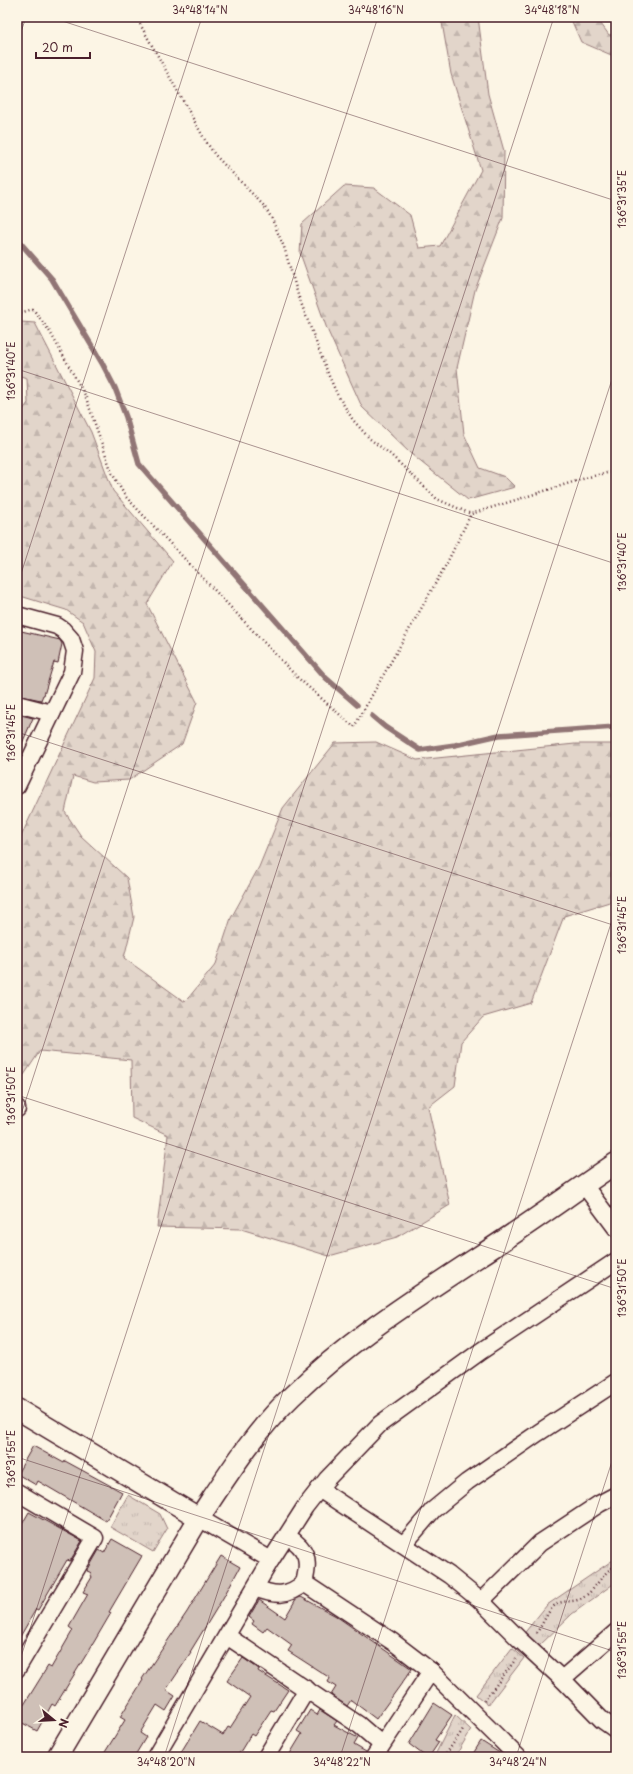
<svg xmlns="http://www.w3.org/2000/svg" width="633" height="1774" viewBox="0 0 633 1774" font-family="'Playpen Sans',sans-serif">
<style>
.grass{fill:url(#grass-tufts);stroke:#967a7a}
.forest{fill:url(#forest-firs);stroke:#967a7a}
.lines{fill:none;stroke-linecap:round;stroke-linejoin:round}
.stream{stroke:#917474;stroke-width:5.5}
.building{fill:#cfc0b7;stroke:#4a1f2b}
.minor-casing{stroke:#4a1f2b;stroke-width:19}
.tertiary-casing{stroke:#4a1f2b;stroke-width:23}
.path{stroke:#4a1f2b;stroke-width:2.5;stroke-dasharray:1 3;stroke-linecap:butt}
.minor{stroke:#fcf5e5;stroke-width:16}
.tertiary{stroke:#fcf5e5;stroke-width:20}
.ticks{fill:none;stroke:#4a1f2b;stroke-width:1;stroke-opacity:0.45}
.neatline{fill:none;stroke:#4a1f2b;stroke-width:1.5}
.ticks-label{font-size:10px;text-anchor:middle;fill:#4a1f2b}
</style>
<defs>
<pattern id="grass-tufts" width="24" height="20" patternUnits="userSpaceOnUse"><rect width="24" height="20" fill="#e2d5ca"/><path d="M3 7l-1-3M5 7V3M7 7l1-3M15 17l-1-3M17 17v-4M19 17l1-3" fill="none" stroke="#c3b6ae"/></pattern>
<pattern id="forest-firs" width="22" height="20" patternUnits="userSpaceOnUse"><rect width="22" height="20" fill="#e2d5ca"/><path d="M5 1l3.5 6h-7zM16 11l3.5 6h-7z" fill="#c3b6ae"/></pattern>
</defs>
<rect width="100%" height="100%" fill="#fcf5e5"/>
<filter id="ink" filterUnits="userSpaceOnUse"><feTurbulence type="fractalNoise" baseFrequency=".025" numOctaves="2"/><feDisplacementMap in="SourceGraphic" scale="8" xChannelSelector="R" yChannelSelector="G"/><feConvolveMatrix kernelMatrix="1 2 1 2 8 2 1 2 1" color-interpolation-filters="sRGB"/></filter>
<g filter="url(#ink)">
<g class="grass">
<polygon points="128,1495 160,1514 167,1529 153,1552 110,1527"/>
<polygon points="616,1558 616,1582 572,1614 537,1648 522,1636 547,1605"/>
<polygon points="512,1648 524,1658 488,1705 476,1695"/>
<polygon points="455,1715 471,1730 455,1757 434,1757"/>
</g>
<g class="forest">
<polygon points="441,17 478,17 488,94 504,151 503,218 475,290 457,368 464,434 480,468 505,477 515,487 468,500 411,454 362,407 327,329 300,253 302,224 344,186 374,188 410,215 419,248 440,246 481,170 451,74"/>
<polygon points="570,17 596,17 609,35 616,34 616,57 581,42"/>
<polygon points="21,322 35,323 91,432 113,491 173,561 147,604 197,702 182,744 129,780 93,782 73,776 65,812 81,836 127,878 134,917 124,958 185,1002 216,964 231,918 259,867 283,808 335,743 376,742 417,760 575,744 616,744 616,900 564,916 531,1003 483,1017 461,1042 455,1086 428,1107 450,1205 397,1237 329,1256 241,1229 157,1227 168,1135 132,1118 131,1060 40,1051 24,1075 17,1071 17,845 95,678 96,652 83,622 66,610 17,595 17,418 28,403 27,378 17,375 17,325"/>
</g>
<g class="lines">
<g class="stream">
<polyline points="17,239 52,279 102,363 115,388 126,417 139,464 326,678 357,705"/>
<polyline points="372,716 385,727 420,750 455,745 499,735 616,727"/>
</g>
</g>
<g class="building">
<polygon points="17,630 60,640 62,644 58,663 54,662 44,695 43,695 41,700 17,695"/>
<polygon points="17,714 33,718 17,755"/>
<polygon points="33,1446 64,1463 65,1461 122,1492 106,1521 38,1481 36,1485 17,1474"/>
<polygon points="29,1512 82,1541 70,1561 67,1560 38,1610 36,1609 17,1642 17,1533"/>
<polygon points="112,1539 142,1556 109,1612 111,1613 94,1642 55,1706 52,1704 37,1731 17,1720 17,1716 48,1666 51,1668 73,1630 69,1627 88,1594 83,1592 92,1577 90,1576 92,1573 87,1571 99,1550 104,1553"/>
<polygon points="221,1556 240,1567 223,1598 190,1652 191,1653 166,1690 175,1696 166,1711 157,1705 140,1733 146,1737 134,1757 102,1757 125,1720 120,1717 143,1680 142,1679 187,1612"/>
<polygon points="301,1597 336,1616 412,1669 376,1719 351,1700 347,1706 331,1695 336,1687 328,1682 330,1678 288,1651 292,1645 267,1627 263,1632 252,1624 254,1621 249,1617 259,1600 285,1618 296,1599"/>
<polygon points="243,1658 259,1669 258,1671 288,1690 274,1711 271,1710 254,1736 251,1734 237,1757 178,1757 200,1721 223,1735 228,1727 230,1728 250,1697 227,1681"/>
<polygon points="434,1703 452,1715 435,1740 439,1742 429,1757 426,1757 409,1744"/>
<polygon points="310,1710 317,1715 320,1710 337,1721 334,1725 358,1738 354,1745 366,1752 365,1757 288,1757 302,1734 297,1731"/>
<polygon points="481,1741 501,1754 504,1757 471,1757"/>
</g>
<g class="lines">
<g class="minor-casing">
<g id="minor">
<polyline points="17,615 57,626 63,630 71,639 75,651 72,672 17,786"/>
<polyline points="17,704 52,713"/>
<polyline points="17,1108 17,1109"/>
<polyline points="584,1185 616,1228"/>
<polyline points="319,1489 449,1575 481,1601 519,1639 562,1679 602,1720 616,1730"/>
<polyline points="17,1492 95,1538 17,1669"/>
<polyline points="199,1518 271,1560"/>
<polyline points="404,1544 433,1510 467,1482 538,1433 616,1382"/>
<polyline points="304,1583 393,1642 431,1671 518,1757"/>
<path d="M255,1588C275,1596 287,1597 304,1583C310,1560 308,1549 287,1536"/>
<polyline points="481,1601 540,1543 599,1504 616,1495"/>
<polyline points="227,1636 359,1725 381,1744"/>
<polyline points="562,1679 616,1632"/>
<polyline points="155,1757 271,1560 305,1507 327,1479 380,1424 481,1351 616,1261"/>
<polyline points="266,1757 307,1689"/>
<polyline points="374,1757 431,1671"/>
</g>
</g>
<g class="tertiary-casing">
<g id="tertiary">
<polyline points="17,1409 199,1518 57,1757"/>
<path d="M199,1518C227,1476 255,1431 292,1396C348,1341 414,1299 478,1257C525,1227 570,1194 616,1163"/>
</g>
</g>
<g class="path">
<polyline points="136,17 205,140 215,155 264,206 271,217 284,247 298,295 329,376 337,394 353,420 370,439 390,454 437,499 471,514 589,477 611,472 616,474"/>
<polyline points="17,26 26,17"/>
<polyline points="17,314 33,309 50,332 85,395 112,473 125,496 297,677 354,727 447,563 471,514"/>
<path d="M536,1633C543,1625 546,1614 553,1607C561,1599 571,1603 580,1599C596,1592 601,1572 616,1566"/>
<polyline points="484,1701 516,1659"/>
<polyline points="444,1757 464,1728"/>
</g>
<use href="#minor" class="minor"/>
<use href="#tertiary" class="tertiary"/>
</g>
</g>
<path class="ticks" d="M50,17L616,201M17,44L26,17M17,369L616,564M17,586L202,17M17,732L616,926M17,1095L616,1289M17,1127L378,17M17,1457L616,1652M17,1669L554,17M164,1757L616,367M340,1757L616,908M516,1757L616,1449"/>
<rect width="633" height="1774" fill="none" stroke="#fcf5e5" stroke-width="44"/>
<g transform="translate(54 1720) rotate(108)" stroke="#fcf5e5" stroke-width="3" paint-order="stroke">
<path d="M0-3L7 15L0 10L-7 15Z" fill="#4a1f2b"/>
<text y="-6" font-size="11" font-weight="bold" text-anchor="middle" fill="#4a1f2b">N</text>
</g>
<path d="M36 52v6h54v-6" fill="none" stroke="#4a1f2b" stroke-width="2"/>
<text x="42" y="52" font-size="12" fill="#4a1f2b" stroke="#fcf5e5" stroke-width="3" paint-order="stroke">20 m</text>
<rect x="22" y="22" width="589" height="1730" class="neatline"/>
<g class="ticks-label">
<text x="200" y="14">34°48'14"N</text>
<text x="376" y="14">34°48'16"N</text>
<text x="552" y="14">34°48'18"N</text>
<text transform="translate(622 199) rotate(-90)" y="4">136°31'35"E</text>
<text transform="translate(11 371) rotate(-90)" y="4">136°31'40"E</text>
<text transform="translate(622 562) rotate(-90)" y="4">136°31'40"E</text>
<text transform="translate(11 733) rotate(-90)" y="4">136°31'45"E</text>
<text transform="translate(622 925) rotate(-90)" y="4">136°31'45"E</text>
<text transform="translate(11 1096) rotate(-90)" y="4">136°31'50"E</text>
<text transform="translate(622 1288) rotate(-90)" y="4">136°31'50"E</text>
<text transform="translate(11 1459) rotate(-90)" y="4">136°31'55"E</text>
<text transform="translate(622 1650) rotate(-90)" y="4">136°31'55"E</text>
<text x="166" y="1766">34°48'20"N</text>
<text x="342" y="1766">34°48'22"N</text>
<text x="518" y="1766">34°48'24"N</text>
</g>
</svg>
